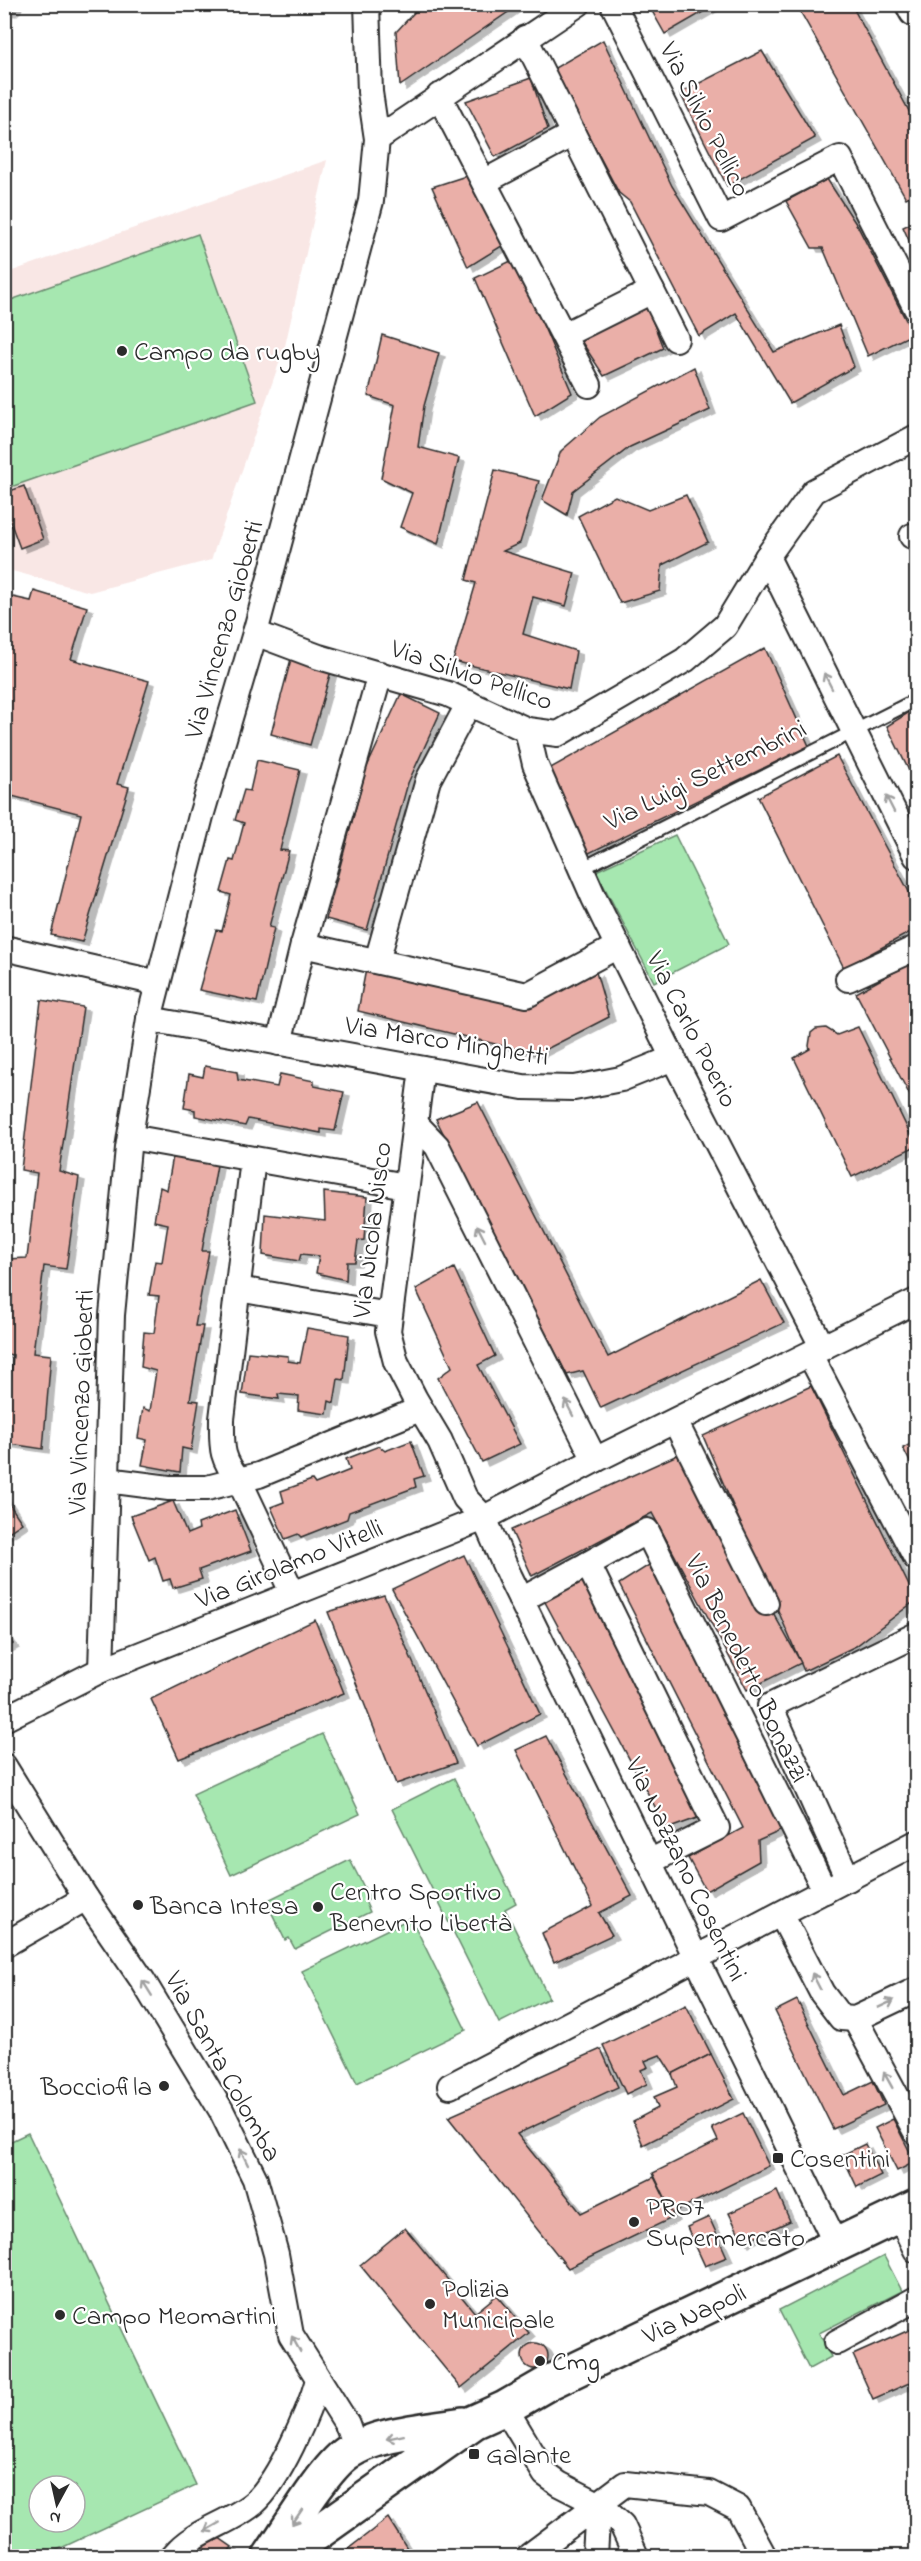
<svg xmlns="http://www.w3.org/2000/svg" width="921" height="2561" viewBox="0 0 921 2561" font-family="'Indie Flower',sans-serif">
<style>
.built{fill:#f9e7e5}
.green{fill:#a6e7b0;stroke:#68896e;stroke-width:1.5;fill-rule:evenodd}
.building{fill:#eaafa8;stroke:#2b2b2b;stroke-width:1.5;filter:url(#shadow)}
.lines{fill:none;stroke-linecap:round;stroke-linejoin:round}
.lane-casing{stroke:#2b2b2b;stroke-width:16}
.street-casing{stroke:#2b2b2b;stroke-width:28}
.secondary-casing{stroke:#2b2b2b;stroke-width:38}
.lane{stroke:#fff;stroke-width:12}
.street{stroke:#fff;stroke-width:24}
.secondary{stroke:#fff;stroke-width:33}
.oneway{stroke:#a0a0a0}
.poi-dot{fill:#2b2b2b;stroke:#fff;stroke-width:2}
.labels{text-anchor:middle;stroke-width:4.5;stroke-linejoin:round;paint-order:stroke}
.street-label{font-size:27px;fill:#2b2b2b;stroke:#fff}
.poi-label{font-size:27px;fill:#2b2b2b;stroke:#fff;text-anchor:start}
</style>
<defs>
<filter id="shadow"><feDropShadow dx="6" dy="4" stdDeviation="0" flood-color="#0004"/></filter>
</defs>
<rect width="100%" height="100%" fill="#fff"/>
<filter id="ink" filterUnits="userSpaceOnUse"><feTurbulence type="fractalNoise" baseFrequency=".0167" numOctaves="2"/><feDisplacementMap in="SourceGraphic" scale="12" xChannelSelector="R" yChannelSelector="G"/><feConvolveMatrix kernelMatrix="1 2 1 2 8 2 1 2 1" color-interpolation-filters="sRGB"/></filter>
<g filter="url(#ink)">
<polygon class="built" points="327,160 285,346 211,560 90,592 5,569 4,274"/>
<g class="green">
<polygon points="198,234 257,401 8,488 4,477 5,302"/>
<polygon points="675,835 729,944 654,982 596,871"/>
<polygon points="322,1734 360,1814 231,1875 193,1794"/>
<polygon points="454,1778 516,1903 505,1909 549,1998 499,2023 392,1809"/>
<polygon points="350,1860 370,1899 365,1901 370,1912 295,1949 289,1938 285,1940 266,1901"/>
<polygon points="411,1918 466,2030 357,2083 302,1971"/>
<path d="M28,2133L196,2485L44,2556H5V2144ZM39,2486H75V2522H39Z"/>
<polygon points="884,2256 902,2291 819,2333 831,2357 809,2369 779,2310"/>
</g>
<g class="building">
<polygon points="4,4 16,4 15,7 10,12 4,11"/>
<polygon points="422,4 520,4 400,86 396,32"/>
<polygon points="648,4 717,4 665,34"/>
<polygon points="796,4 851,4 916,124 916,193 906,198"/>
<polygon points="603,40 672,186 774,352 839,325 854,367 790,403 736,313 699,336 630,202 619,193 553,69"/>
<polygon points="762,51 815,138 727,186 680,93"/>
<polygon points="531,78 548,129 495,157 466,101"/>
<polygon points="466,176 505,244 468,267 432,187"/>
<polygon points="827,179 858,227 913,334 868,356 823,248 812,248 786,201"/>
<polygon points="916,221 916,256 903,227"/>
<polygon points="515,259 572,393 535,416 475,278"/>
<polygon points="643,296 663,348 604,376 574,330"/>
<polygon points="382,335 439,353 424,406 418,447 459,458 438,544 400,527 412,493 381,478 395,405 368,396"/>
<polygon points="694,367 710,410 630,447 573,491 567,515 542,500 561,451 600,417"/>
<polygon points="495,470 539,481 520,543 503,551 575,573 566,606 533,597 523,634 576,651 569,689 453,661 476,583 466,580"/>
<polygon points="24,486 43,539 20,548 4,505 4,493"/>
<polygon points="686,495 708,542 662,565 660,591 620,603 578,516 615,496 648,510"/>
<polygon points="34,591 87,607 71,659 149,681 117,784 129,787 82,942 51,935 81,814 4,794 4,595 31,601"/>
<polygon points="765,648 809,746 587,854 547,770"/>
<polygon points="291,659 331,671 310,745 271,734"/>
<polygon points="401,694 440,713 408,783 367,930 326,919 366,769"/>
<polygon points="916,708 916,785 887,726"/>
<polygon points="837,756 916,905 916,929 844,968 758,797"/>
<polygon points="257,760 300,770 280,850 289,851 269,927 274,928 257,1002 199,990 216,930 222,931 231,895 221,892 230,860 234,861 244,823 235,820 244,790 250,791"/>
<polygon points="916,960 916,1107 856,993"/>
<polygon points="366,969 533,1005 596,972 609,1017 537,1054 358,1011"/>
<polygon points="41,1000 83,1007 59,1171 79,1177 66,1269 44,1266 33,1353 51,1355 43,1449 4,1443 13,1355 4,1354 4,1279 6,1259 27,1258 37,1173 21,1170"/>
<polygon points="858,1027 916,1146 852,1177 794,1058 810,1049 809,1046 811,1033 816,1029 826,1028 837,1035"/>
<polygon points="205,1066 237,1072 238,1080 277,1087 280,1074 314,1081 314,1086 344,1092 335,1131 321,1129 321,1133 248,1119 245,1126 195,1116 195,1110 184,1108 189,1074 203,1077"/>
<polygon points="478,1102 608,1357 761,1280 784,1323 601,1408 583,1371 567,1375 436,1119"/>
<polygon points="173,1156 217,1165 202,1251 209,1251 195,1326 203,1326 190,1400 199,1401 191,1450 182,1448 180,1472 142,1465 147,1440 138,1438 143,1408 150,1411 156,1371 141,1367 144,1332 154,1333 159,1296 149,1295 155,1261 162,1262 168,1224 154,1221 160,1187 167,1190"/>
<polygon points="324,1192 367,1197 364,1240 358,1241 355,1262 347,1262 346,1280 316,1273 319,1256 301,1254 299,1261 263,1255 265,1214 325,1221"/>
<polygon points="454,1268 495,1356 478,1365 520,1444 482,1462 438,1378 452,1367 416,1289"/>
<polygon points="307,1328 349,1335 344,1380 338,1379 334,1403 329,1401 327,1414 298,1410 299,1396 278,1394 279,1399 242,1394 248,1352 288,1356 288,1361 300,1363"/>
<polygon points="811,1386 916,1600 856,1646 804,1671 703,1436"/>
<polygon points="411,1441 424,1476 414,1479 416,1487 349,1512 347,1519 301,1537 298,1534 285,1539 271,1507 284,1502 281,1491 312,1480 315,1484 350,1470 346,1459 379,1446 385,1451"/>
<polygon points="916,1441 916,1474 903,1448"/>
<polygon points="684,1452 801,1663 747,1690 652,1513 532,1576 511,1530"/>
<polygon points="4,1496 22,1523 4,1535"/>
<polygon points="173,1501 187,1534 199,1529 198,1524 235,1510 251,1551 199,1570 202,1579 173,1588 170,1579 163,1581 155,1557 149,1560 131,1516"/>
<polygon points="464,1555 540,1714 477,1746 392,1589"/>
<polygon points="649,1565 787,1828 758,1841 759,1861 706,1891 688,1858 743,1828 619,1584"/>
<polygon points="584,1578 700,1817 667,1829 545,1602"/>
<polygon points="384,1595 456,1763 396,1784 328,1612"/>
<polygon points="315,1620 344,1693 179,1759 151,1699"/>
<polygon points="4,1631 13,1644 4,1649"/>
<polygon points="546,1736 632,1896 599,1913 612,1935 554,1962 542,1933 593,1906 516,1750"/>
<polygon points="797,2000 844,2095 873,2081 884,2105 833,2129 775,2011"/>
<polygon points="686,2005 711,2054 672,2074 660,2055 645,2061 648,2067 641,2070 647,2084 626,2094 603,2045"/>
<polygon points="601,2049 618,2087 517,2134 581,2213 654,2177 674,2217 568,2268 448,2117"/>
<polygon points="711,2054 734,2099 643,2145 633,2121 658,2108 654,2097 677,2087 672,2074"/>
<polygon points="743,2113 769,2166 672,2213 653,2173 718,2141 712,2128"/>
<polygon points="893,2119 915,2162 897,2171 875,2128"/>
<polygon points="865,2144 881,2175 857,2187 842,2155"/>
<polygon points="777,2191 790,2221 743,2242 729,2213"/>
<polygon points="709,2217 727,2257 705,2266 687,2227"/>
<polygon points="405,2228 475,2313 497,2295 529,2333 461,2388 360,2265"/>
<polygon points="916,2327 916,2380 873,2399 853,2355"/>
<circle cx="535" cy="2356" r="13"/>
<polygon points="388,2518 412,2556 339,2556"/>
<polygon points="212,2533 232,2547 225,2556 192,2556"/>
</g>
<g class="lines">
<g class="lane-casing">
<polyline id="lane" points="581,869 916,700"/>
</g>
<g class="street-casing">
<g id="street">
<polyline points="613,4 721,219 840,158 916,308"/>
<polyline points="525,38 676,339"/>
<polyline points="439,96 589,385"/>
<polyline points="377,139 578,4"/>
<polyline points="484,182 573,134"/>
<polyline points="564,335 652,291"/>
<polyline points="912,536 916,535"/>
<polyline points="767,557 916,856"/>
<polyline points="255,633 319,657 448,694 527,730 558,734 685,660 725,626 767,557 814,491 916,437"/>
<polyline points="527,730 535,764 594,898 673,1058 823,1348"/>
<polyline points="303,945 527,995 618,946"/>
<polyline points="4,948 158,983"/>
<polyline points="377,961 428,780 469,703"/>
<polyline points="848,979 916,948"/>
<polyline points="149,1019 523,1087 574,1088 621,1079 673,1058"/>
<polyline points="279,1043 303,945 380,674"/>
<polyline points="422,1069 388,1331 396,1362 415,1399 440,1441 465,1498 484,1518 509,1575 837,2246"/>
<polyline points="415,1123 437,1146 595,1460"/>
<polyline points="130,1137 406,1186"/>
<path d="M253,1159L222,1419C222,1446 220,1458 239,1480L293,1594"/>
<polyline points="238,1289 389,1315"/>
<polyline points="810,1355 916,1558"/>
<polyline points="675,1421 766,1603"/>
<polyline points="107,1480 169,1488 207,1488 259,1475 420,1409"/>
<polyline points="588,1564 647,1531 825,1891"/>
<polyline points="521,1600 588,1564 717,1828 649,1862"/>
<polyline points="101,1670 112,1315 128,1148 149,1019 201,816 255,633 371,201 377,139 370,92 367,4"/>
<polyline points="4,1719 101,1670 484,1518 595,1460 916,1301"/>
<polyline points="4,1766 86,1898 143,1981 221,2110 255,2179 276,2254 291,2335 347,2424 356,2449"/>
<polyline points="848,1879 770,1706 916,1635"/>
<polyline points="781,1914 822,1993 841,2018 855,2019 916,1990"/>
<polyline points="4,1945 86,1898"/>
<polyline points="855,2019 916,2132"/>
<polyline points="450,2086 916,1843"/>
<polyline points="900,2217 916,2250"/>
<polyline points="837,2342 916,2299"/>
<polyline points="505,2408 545,2474 559,2484 598,2504 622,2525 636,2556"/>
<path d="M173,2556C194,2530 229,2524 254,2503C279,2481 309,2412 318,2380"/>
<polyline points="529,2556 625,2484 709,2493 738,2508 764,2556"/>
<polyline points="595,2556 598,2504"/>
</g>
</g>
<g class="secondary-casing">
<g id="secondary">
<polyline points="913,4 916,10"/>
<path d="M270,2556C288,2530 323,2470 347,2453C377,2433 428,2430 463,2424"/>
<polyline points="285,2556 474,2422 505,2408 552,2381 916,2207"/>
</g>
</g>
<use href="#lane" class="lane"/>
<use href="#street" class="street"/>
<use href="#secondary" class="secondary"/>
</g>
<defs><path id="oneway-shaft" d="M-6 0H5M1.5-3L5.5 0L1.5 3" fill="none" stroke-width="1.6" stroke-linecap="round" stroke-linejoin="round" transform="scale(1.5)"/></defs>
<g class="oneway">
<use href="#oneway-shaft" transform="translate(828 681) rotate(-117)"/>
<use href="#oneway-shaft" transform="translate(890 804) rotate(-117)"/>
<use href="#oneway-shaft" transform="translate(481 1233) rotate(-117)"/>
<use href="#oneway-shaft" transform="translate(569 1408) rotate(-117)"/>
<use href="#oneway-shaft" transform="translate(816 1981) rotate(-117)"/>
<use href="#oneway-shaft" transform="translate(147 1988) rotate(-122)"/>
<use href="#oneway-shaft" transform="translate(886 2004) rotate(-25)"/>
<use href="#oneway-shaft" transform="translate(888 2080) rotate(-119)"/>
<use href="#oneway-shaft" transform="translate(244 2157) rotate(-116)"/>
<use href="#oneway-shaft" transform="translate(296 2344) rotate(-119)"/>
<use href="#oneway-shaft" transform="translate(395 2437) rotate(168)"/>
<use href="#oneway-shaft" transform="translate(297 2517) rotate(124)"/>
<use href="#oneway-shaft" transform="translate(212 2527) rotate(150)"/>
</g>
</g>
<g class="poi-dot">
<circle cx="122" cy="351" r="6"/>
<circle cx="138" cy="1905" r="6"/>
<circle cx="318" cy="1907" r="6"/>
<circle cx="164" cy="2086" r="6"/>
<rect x="772" y="2152" width="12" height="12" rx="3"/>
<circle cx="634" cy="2222" r="6"/>
<circle cx="430" cy="2304" r="6"/>
<circle cx="60" cy="2315" r="6"/>
<circle cx="540" cy="2361" r="6"/>
<rect x="468" y="2448" width="12" height="12" rx="3"/>
</g>
<g class="labels">
<g class="street-label">
<text transform="translate(706 119) rotate(63)" y="9">Via Silvio Pellico</text>
<text transform="translate(223 629) rotate(-74)" y="9">Via Vincenzo Gioberti</text>
<text transform="translate(472 674) rotate(19)" y="9">Via Silvio Pellico</text>
<text transform="translate(705 774) rotate(-26)" y="9">Via Luigi Settembrini</text>
<text transform="translate(693 1029) rotate(63)" y="9">Via Carlo Poerio</text>
<text transform="translate(447 1040) rotate(9)" y="9">Via Marco Minghetti</text>
<text transform="translate(371 1230) rotate(-83)" y="9">Via Nicola Nisco</text>
<text transform="translate(80 1402) rotate(-88)" y="9">Via Vincenzo Gioberti</text>
<text transform="translate(289 1563) rotate(-22)" y="9">Via Girolamo Vitelli</text>
<text transform="translate(748 1668) rotate(64)" y="9">Via Benedetto Bonazzi</text>
<text transform="translate(687 1869) rotate(64)" y="9">Via Nazzano Cosentini</text>
<text transform="translate(224 2066) rotate(61)" y="9">Via Santa Colomba</text>
<text transform="translate(694 2313) rotate(-25)" y="9">Via Napoli</text>
</g>
<g class="poi-label">
<text x="134" y="360">Campo da rugby</text>
<text x="330" y="1900">Centro Sportivo<tspan x="330" dy="31">Benevnto Libertà</tspan></text>
<text x="150" y="1914">Banca Intesa</text>
<text x="152" y="2095" text-anchor="end">Bocciofila</text>
<text x="790" y="2167">Cosentini</text>
<text x="646" y="2215">PRO7<tspan x="646" dy="31">Supermercato</tspan></text>
<text x="442" y="2297">Polizia<tspan x="442" dy="31">Municipale</tspan></text>
<text x="72" y="2324">Campo Meomartini</text>
<text x="552" y="2370">Cmg</text>
<text x="486" y="2463">Galante</text>
</g>
</g>
<rect width="921" height="2561" fill="none" stroke="#fff" stroke-width="24"/>
<rect x="12" y="12" width="897" height="2537" fill="none" stroke="#2b2b2b" stroke-width="2" filter="url(#ink)"/>
<g transform="translate(57 2504) rotate(188)"><circle r="28" fill="#ffffff" stroke="#aaaaaa" stroke-width="1.5"/>
<path d="M0-4.5L10 22L0 15L-10 22Z" fill="#2b2b2b"/>
<text y="-9" font-size="16" font-weight="bold" text-anchor="middle" fill="#2b2b2b">N</text>
</g>
</svg>
